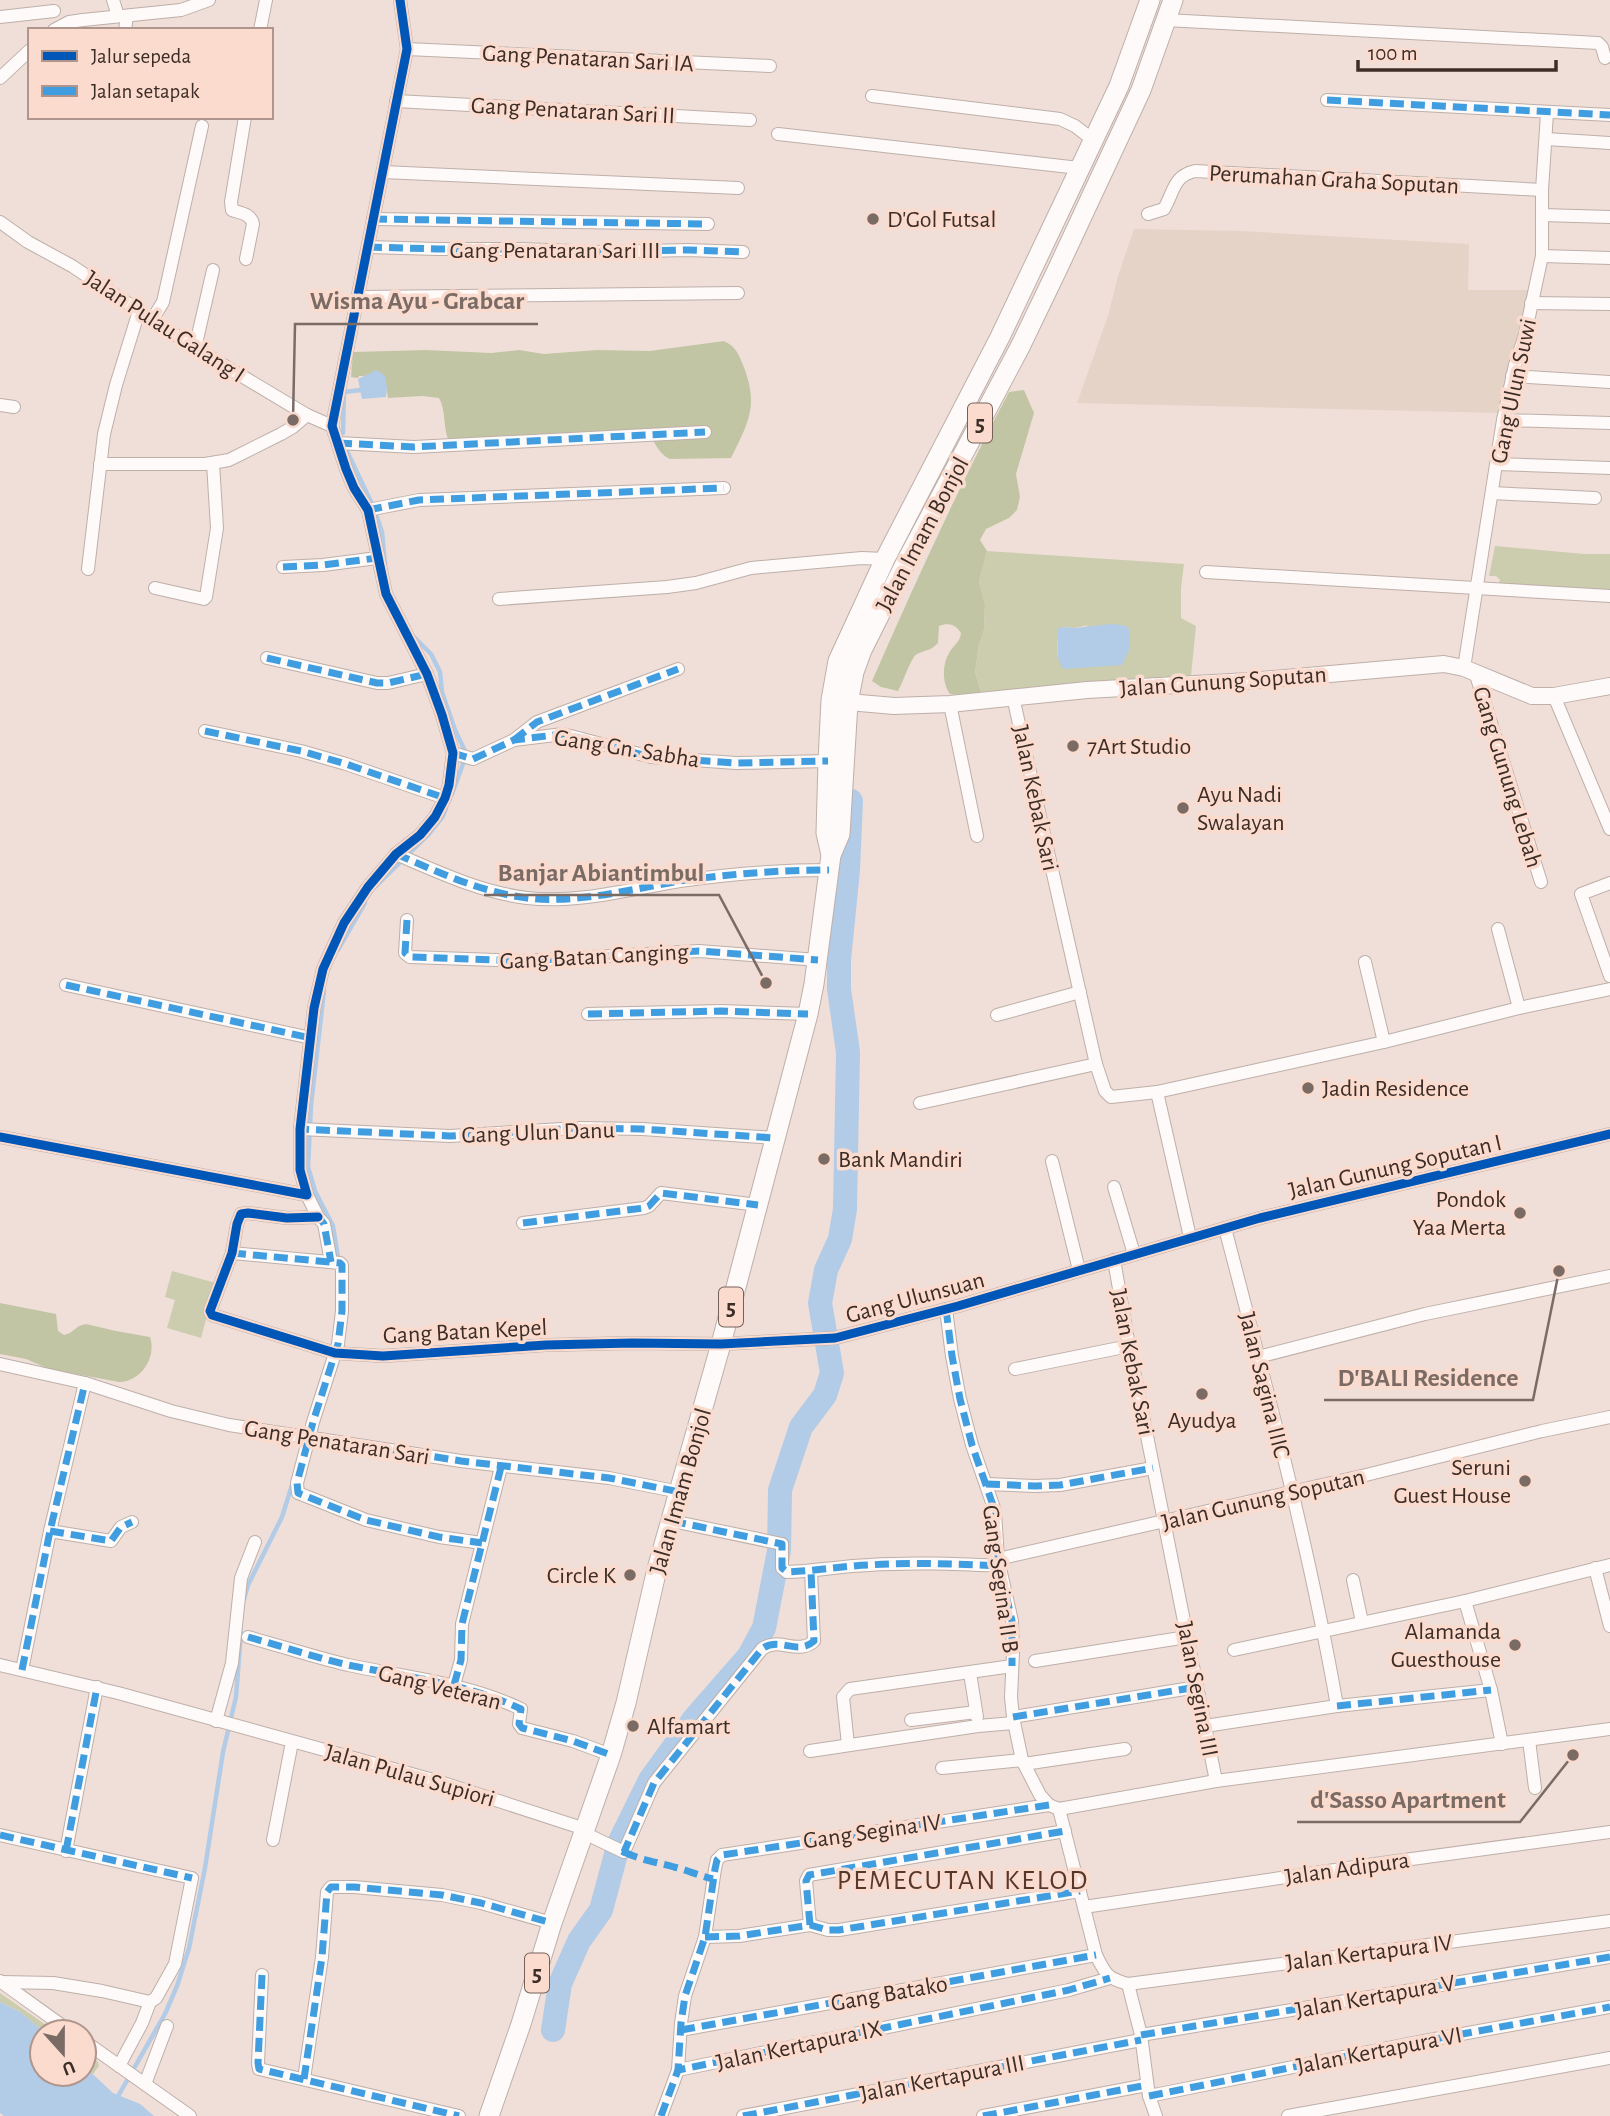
<svg xmlns="http://www.w3.org/2000/svg" width="1610" height="2116" viewBox="0 0 1610 2116" font-family="'Alegreya Sans',sans-serif">
<style>
.industrial{fill:#e5d3c7}
.green{fill:#cccdaf;fill-rule:evenodd}
.forest{fill:#c2c5a4}
.water{fill:#b2cbe7}
.lines{fill:none;stroke-linecap:round;stroke-linejoin:round}
.stream{stroke:#b2cbe7;stroke-width:4.5}
.river{stroke:#b2cbe7;stroke-width:24}
.minor-casing{stroke:#beafa9;stroke-width:14}
.major-casing{stroke:#beafa9;stroke-width:18}
.highway-casing{stroke:#beafa9;stroke-width:21}
.minor{stroke:#fdfaf9;stroke-width:12}
.major{stroke:#fdfaf9;stroke-width:16}
.highway{stroke:#fdfaf9;stroke-width:19}
.quiet{stroke:#3f9de0;stroke-width:7;stroke-dasharray:14 7;stroke-linecap:butt}
.cycleway-casing{stroke:#fbdbce;stroke-width:13}
.cycleway{stroke:#0057b8;stroke-width:9}
.poi-dot{fill:#7b6b65;stroke:#fbdbce;stroke-width:2.5}
.labels{text-anchor:middle;stroke-width:7;stroke-linejoin:round;paint-order:stroke}
.shield{fill:#fbdbce;stroke:#756159;stroke-width:2}
.shield-label{font-size:23px;font-weight:bold;fill:#3c2d27}
.street-label{font-size:24px;fill:#3c2d27;stroke:#fbdbce}
.poi-label{font-size:24px;fill:#3c2d27;stroke:#fbdbce;text-anchor:start}
.quarter-label{font-size:28px;letter-spacing:2px;fill:#56372b;stroke:#fbdbce}
.leader{fill:none;stroke:#7b6b65;stroke-width:2.5}
.callout-dot{fill:#7b6b65;stroke:#fbdbce;stroke-width:2.5}
.callout-label{font-size:26px;text-anchor:middle;font-weight:bold;fill:#7b6b65;stroke:#fbdbce;stroke-width:7;stroke-linejoin:round;paint-order:stroke}
</style>
<rect width="100%" height="100%" fill="#f0dfd8"/>
<polygon class="industrial" points="1134,229 1241,231 1469,244 1468,290 1534,290 1502,413 1077,403 1108,316 1118,276"/>
<g class="green">
<polygon points="1495,546 1584,554 1610,554 1610,591 1498,586 1500,580 1496,576 1489,576"/>
<path d="M987,551L1184,564L1181,588V618L1196,626L1191,676L981,692L975,672L979,645L984,630L985,604L979,581ZM1088,625L1058,658L1057,641L1063,627L1075,628Z"/>
<polygon points="172,1271 216,1283 201,1338 167,1328 175,1300 165,1297"/>
<polygon points="0,1993 56,2032 44,2032 20,2012 0,2002"/>
<polygon points="84,2052 98,2062 99,2066 93,2074 84,2066"/>
</g>
<g class="forest">
<path d="M724,341C736,347 738,353 743,365C759,405 749,422 731,458L670,459C659,455 654,441 648,431L448,439C443,426 446,410 439,398L422,396L388,398L386,385L366,376H359L358,378L351,377L353,352L426,350L491,353L519,350L544,354L597,350L650,351Z"/>
<path d="M1024,390L1034,413L1016,474L1020,497L1017,510L1009,518L986,529L980,540L987,551L979,581L985,604L984,630L979,645L975,672L981,692L970,696L950,694C942,683 942,665 949,653C953,645 960,643 961,633C956,625 949,622 939,626L938,643C931,651 925,650 917,654C911,657 903,683 898,691L881,687L872,681C915,583 959,486 1009,392Z"/>
<path d="M0,1303L56,1314L58,1331L64,1335L70,1333L79,1326L86,1324L116,1331L150,1337C157,1357 141,1382 119,1382L49,1369L26,1359L0,1354Z"/>
</g>
<g class="water">
<polygon points="377,370 385,376 387,388 386,397 362,399 358,379"/>
<path d="M1114,624L1126,626L1130,630V648L1122,665L1063,669L1058,658L1057,629C1065,626 1069,628 1076,628C1089,626 1101,625 1114,624Z"/>
<polygon points="0,2002 20,2012 44,2032 42,2032 42,2074 84,2074 84,2066 113,2093 140,2104 154,2116 4,2116 0,2113"/>
</g>
<g class="lines">
<g class="stream">
<polyline points="343,433 344,392 361,390"/>
<polyline points="346,449 372,504"/>
<polyline points="377,517 382,532 385,564"/>
<polyline points="413,636 431,654 440,672 442,692 455,730 464,749 464,761 452,794"/>
<polyline points="375,887 428,835 443,816 446,808"/>
<polyline points="338,950 365,903"/>
<polyline points="324,991 311,1105 308,1167 315,1191 333,1226 339,1263"/>
<polyline points="244,1599 248,1585 282,1517 292,1485"/>
<polyline points="117,2098 165,2014 177,1986 189,1948 205,1868 223,1752 236,1697 241,1632"/>
</g>
<polyline class="river" points="553,2030 560,1984 579,1941 601,1910 619,1843 650,1780 694,1719 749,1656 764,1628 779,1551 780,1490 801,1427 825,1395 832,1373 820,1303 826,1270 840,1239 845,1209 848,1052 839,989 839,960 848,870 851,801"/>
<g class="minor-casing">
<g id="minor">
<polyline points="113,0 118,16"/>
<polyline points="0,17 54,11"/>
<polyline points="1166,20 1598,43 1602,47 1605,58"/>
<polyline points="54,30 69,22 83,20 181,10 209,0"/>
<polyline points="125,30 127,16"/>
<polyline points="260,30 266,0"/>
<polyline points="407,49 770,66"/>
<polyline points="0,78 30,50"/>
<polyline points="872,96 1060,119 1075,126 1093,140"/>
<polyline points="1327,100 1610,115"/>
<polyline points="396,101 750,120"/>
<path d="M245,117L231,202L232,210C241,213 251,214 253,224L246,259"/>
<polyline points="778,134 1079,168"/>
<polyline points="1546,139 1610,143"/>
<polyline points="383,172 738,188"/>
<path d="M1148,214L1164,209C1174,192 1173,176 1195,171L1542,190"/>
<polyline points="1542,215 1610,217"/>
<polyline points="373,219 708,224"/>
<polyline points="0,222 28,242 72,266 195,348 307,415 332,426"/>
<polyline points="368,247 437,249 520,249 601,252 688,250 743,252"/>
<polyline points="1542,256 1610,258"/>
<polyline points="358,297 738,293"/>
<polyline points="1531,303 1610,304"/>
<polyline points="152,320 163,302 202,126"/>
<polyline points="195,348 213,270"/>
<polyline points="1512,376 1610,382"/>
<polyline points="0,405 14,407"/>
<polyline points="1503,420 1610,423"/>
<polyline points="338,443 414,447 705,432"/>
<polyline points="100,464 205,464 229,460 281,434 293,427 307,415"/>
<polyline points="1497,464 1610,468"/>
<polyline points="1492,493 1595,498"/>
<polyline points="368,510 419,500 724,488"/>
<polyline points="283,567 323,565 377,558"/>
<polyline points="88,569 104,434 116,385 139,311"/>
<polyline points="1206,572 1610,596"/>
<polyline points="155,588 204,599 206,597 217,528 213,463"/>
<polyline points="499,599 667,587 696,583 751,568 862,558 885,559"/>
<polyline points="267,658 377,683 388,683 427,674"/>
<polyline points="1464,668 1503,420 1515,365 1525,335 1542,256 1542,190 1547,113"/>
<polyline points="1475,672 1541,882"/>
<polyline points="1554,696 1610,829"/>
<polyline points="1013,697 1096,1064 1105,1091 1111,1097 1157,1092 1384,1042 1519,1008 1610,989"/>
<polyline points="950,704 977,836"/>
<polyline points="205,731 301,751 346,764 445,798"/>
<polyline points="514,740 537,722 678,669"/>
<polyline points="453,753 473,759 514,740 563,734 651,757 736,763 828,761"/>
<path d="M396,854C438,872 480,892 527,898C576,904 632,889 680,881C729,874 780,870 829,870"/>
<polyline points="1610,883 1581,894 1610,976"/>
<polyline points="407,920 405,953 410,957 521,961 699,951 818,960"/>
<polyline points="1498,929 1519,1008"/>
<polyline points="1365,962 1384,1042"/>
<polyline points="66,985 311,1038"/>
<polyline points="588,1014 721,1011 808,1014"/>
<polyline points="997,1015 1080,992"/>
<polyline points="1157,1092 1190,1237"/>
<polyline points="920,1103 1096,1064"/>
<polyline points="300,1129 450,1136 578,1128 642,1129 775,1138"/>
<polyline points="0,1137 307,1195 300,1170 300,1129 314,1008 323,969 344,923 368,887 396,854 420,835 435,817 445,798 449,785 453,753 442,715 427,674 386,594 368,510 354,488 346,469 332,426 407,49 400,0"/>
<polyline points="1052,1161 1079,1270"/>
<polyline points="1114,1187 1134,1254"/>
<polyline points="307,1195 318,1217 324,1224 331,1262"/>
<polyline points="318,1217 287,1218 248,1213 241,1214 237,1224 232,1253 210,1311 212,1315 335,1353 383,1356 546,1345 632,1343 721,1344 835,1338 958,1306 1260,1218 1610,1134"/>
<polyline points="523,1223 644,1208 649,1206 661,1193 758,1205"/>
<path d="M1225,1228C1266,1386 1309,1545 1337,1706"/>
<polyline points="232,1253 340,1263 342,1265 342,1311 338,1344 313,1422 297,1483 298,1493 366,1520 439,1537 482,1543"/>
<polyline points="1114,1260 1129,1346 1216,1781"/>
<path d="M946,1309L952,1356L960,1399L972,1445L995,1511L998,1559L1012,1621L1013,1653L1011,1697L1013,1717L1022,1760L1040,1795L1049,1805L1059,1809L1096,1955C1106,1975 1107,1978 1128,1984L1610,1921"/>
<polyline points="1258,1357 1425,1314 1610,1276"/>
<polyline points="0,1364 85,1383 171,1411 229,1425 461,1461 609,1478 680,1492"/>
<polyline points="1015,1369 1129,1346"/>
<polyline points="986,1484 1035,1486 1060,1485 1153,1468"/>
<path d="M672,1521L782,1544V1568L787,1572C815,1571 842,1566 869,1565C913,1562 956,1564 1000,1566"/>
<polyline points="50,1531 111,1541 121,1527 132,1522"/>
<polyline points="998,1559 1366,1475 1542,1431 1610,1417"/>
<polyline points="1595,1568 1610,1626"/>
<polyline points="1353,1580 1362,1622"/>
<polyline points="1465,1601 1491,1690 1502,1744"/>
<path d="M248,1637C281,1646 314,1657 348,1665C406,1677 467,1683 521,1709L519,1724L522,1728L573,1741L611,1755"/>
<polyline points="1234,1650 1465,1601 1610,1565"/>
<polyline points="1035,1661 1187,1637"/>
<polyline points="0,1665 118,1693 437,1781 585,1829"/>
<polyline points="22,1670 50,1531 85,1383"/>
<polyline points="970,1673 977,1717"/>
<polyline points="454,1685 461,1660 462,1624 501,1467"/>
<polyline points="1013,1717 1197,1687"/>
<polyline points="911,1720 976,1712"/>
<polyline points="216,1721 232,1663 241,1578 255,1542"/>
<polyline points="1205,1726 1337,1706 1491,1690"/>
<polyline points="1529,1740 1535,1788"/>
<polyline points="848,1745 843,1697 850,1689 1012,1666"/>
<polyline points="810,1751 978,1726 1014,1723"/>
<polyline points="1024,1764 1125,1749"/>
<polyline points="942,1768 1022,1760"/>
<polyline points="1049,1805 722,1855 717,1860 715,1869 705,1937 685,1996 681,2023 678,2070 1069,1990 1110,1978"/>
<polyline points="1059,1809 1216,1781 1610,1729"/>
<path d="M584,1833L624,1852L654,1783L762,1649C778,1636 798,1656 814,1641L811,1571"/>
<polyline points="0,1835 192,1878 175,1964 156,1998 150,2002 142,2023 119,2066"/>
<polyline points="273,1840 292,1742"/>
<polyline points="66,1851 97,1687"/>
<polyline points="1084,1907 1375,1864 1610,1832"/>
<polyline points="810,1925 806,1881 809,1875 1065,1831"/>
<polyline points="705,1937 739,1936 810,1925 828,1930 839,1930 1080,1891"/>
<polyline points="262,1975 258,2063 259,2069 459,2116"/>
<polyline points="0,1981 71,2032"/>
<polyline points="1,1982 53,1983 102,1991 150,2002"/>
<polyline points="1128,1984 1141,2035 1149,2096 1156,2116"/>
<polyline points="681,2030 1096,1955"/>
<polyline points="1141,2035 1610,1957"/>
<polyline points="84,2041 190,2116"/>
<polyline points="304,2079 322,1957 327,1892 331,1887 354,1887 442,1895 481,1903 552,1923"/>
<polyline points="145,2084 167,2026"/>
<polyline points="1149,2096 1418,2042 1610,2007"/>
<polyline points="661,2116 678,2070"/>
<polyline points="743,2116 1141,2040"/>
<polyline points="983,2116 1147,2085"/>
<polyline points="1288,2116 1610,2058"/>
</g>
</g>
<g class="major-casing">
<polyline id="major" points="837,701 894,706 950,704 1087,690 1249,681 1444,664 1464,668 1532,696 1554,696 1610,686"/>
</g>
<g class="highway-casing">
<g id="highway">
<polyline points="831,855 826,833 828,761 831,700 838,661 885,559 1000,337 1119,86 1150,0"/>
<polyline points="489,2116 521,2024 552,1923 611,1755 626,1703 657,1569 721,1344 808,1014 814,984 831,855 840,834 848,703 854,672 862,650 907,560 1021,345 1058,268 1141,90 1173,0"/>
</g>
</g>
<use href="#minor" class="minor"/>
<use href="#major" class="major"/>
<use href="#highway" class="highway"/>
<g class="quiet">
<polyline points="1327,100 1610,115"/>
<polyline points="373,219 708,224"/>
<polyline points="368,247 437,249 520,249 601,252 688,250 743,252"/>
<polyline points="338,443 414,447 705,432"/>
<polyline points="368,510 419,500 724,488"/>
<polyline points="283,567 323,565 377,558"/>
<polyline points="267,658 377,683 388,683 427,674"/>
<polyline points="205,731 301,751 346,764 445,798"/>
<polyline points="514,740 537,722 678,669"/>
<polyline points="453,753 473,759 514,740 563,734 651,757 736,763 828,761"/>
<path d="M396,854C438,872 480,892 527,898C576,904 632,889 680,881C729,874 780,870 829,870"/>
<polyline points="407,920 405,953 410,957 521,961 699,951 818,960"/>
<polyline points="66,985 311,1038"/>
<polyline points="588,1014 721,1011 808,1014"/>
<polyline points="300,1134 300,1129 450,1136 578,1128 642,1129 775,1138"/>
<polyline points="316,1213 324,1224 331,1262"/>
<polyline points="523,1223 644,1208 649,1206 661,1193 758,1205"/>
<polyline points="232,1253 340,1263 342,1265 342,1311 338,1344 313,1422 297,1483 298,1493 366,1520 439,1537 482,1543"/>
<polyline points="946,1309 952,1356 960,1399 972,1445 995,1511 998,1559 1012,1621 1012,1666"/>
<polyline points="310,1437 461,1461 609,1478 680,1492"/>
<polyline points="986,1484 1035,1486 1060,1485 1153,1468"/>
<path d="M672,1521L782,1544V1568L787,1572C815,1571 842,1566 869,1565C913,1562 956,1564 1000,1566"/>
<polyline points="50,1531 111,1541 121,1527 132,1522"/>
<path d="M248,1637C281,1646 314,1657 348,1665C406,1677 467,1683 521,1709L519,1724L522,1728L573,1741L611,1755"/>
<polyline points="22,1670 50,1531 85,1383"/>
<polyline points="454,1685 461,1660 462,1624 501,1467"/>
<polyline points="1337,1706 1491,1690"/>
<polyline points="1013,1717 1197,1687"/>
<polyline points="1049,1805 722,1855 717,1860 715,1869 705,1937 685,1996 681,2023 678,2070 1069,1990 1110,1978"/>
<polyline points="0,1835 192,1878"/>
<polyline points="66,1851 97,1687"/>
<path d="M622,1851L624,1852L654,1783L762,1649C778,1636 798,1656 814,1641L811,1571"/>
<path d="M624,1852C641,1860 656,1862 674,1867C687,1870 699,1876 713,1879"/>
<polyline points="810,1925 806,1881 809,1875 1065,1831"/>
<polyline points="705,1937 739,1936 810,1925 828,1930 839,1930 1080,1891"/>
<polyline points="262,1975 258,2063 259,2069 459,2116"/>
<polyline points="681,2030 1096,1955"/>
<polyline points="1141,2035 1610,1957"/>
<polyline points="304,2079 322,1957 327,1892 331,1887 354,1887 442,1895 481,1903 552,1923"/>
<polyline points="1149,2096 1418,2042 1610,2007"/>
<polyline points="661,2116 678,2070"/>
<polyline points="743,2116 1141,2040"/>
<polyline points="983,2116 1147,2085"/>
</g>
<g class="cycleway-casing">
<g id="cycleway">
<polyline points="0,1137 307,1195 300,1170 300,1129 314,1008 323,969 344,923 368,887 396,854 420,835 435,817 445,798 449,785 453,753 442,715 427,674 386,594 368,510 354,488 346,469 332,426 407,49 400,0"/>
<polyline points="318,1217 287,1218 248,1213 241,1214 237,1224 232,1253 210,1311 212,1315 335,1353 383,1356 546,1345 632,1343 721,1344 835,1338 958,1306 1260,1218 1610,1134"/>
</g>
</g>
<use href="#cycleway" class="cycleway"/>
</g>
<g class="poi-dot">
<circle cx="873" cy="219" r="7"/>
<circle cx="1073" cy="746" r="7"/>
<circle cx="1183" cy="808" r="7"/>
<circle cx="1308" cy="1088" r="7"/>
<circle cx="824" cy="1159" r="7"/>
<circle cx="1520" cy="1213" r="7"/>
<circle cx="1202" cy="1394" r="7"/>
<circle cx="1525" cy="1481" r="7"/>
<circle cx="630" cy="1575" r="7"/>
<circle cx="1515" cy="1645" r="7"/>
<circle cx="633" cy="1726" r="7"/>
</g>
<g class="labels">
<g class="shield">
<rect x="968" y="403.5" width="24" height="39" rx="5"/>
<rect x="719" y="1287.5" width="24" height="39" rx="5"/>
<rect x="525" y="1953.5" width="24" height="39" rx="5"/>
</g>
<g class="shield-label">
<text x="980" y="431">5</text>
<text x="731" y="1315">5</text>
<text x="537" y="1981">5</text>
</g>
<g class="street-label">
<text transform="translate(588 58) rotate(3)" y="8">Gang Penataran Sari IA</text>
<text transform="translate(573 110) rotate(3)" y="8">Gang Penataran Sari II</text>
<text transform="translate(1334 179) rotate(3)" y="8">Perumahan Graha Soputan</text>
<text x="555" y="258">Gang Penataran Sari III</text>
<text transform="translate(165 326) rotate(33)" y="8">Jalan Pulau Galang I</text>
<text transform="translate(1513 391) rotate(-78)" y="8">Gang Ulun Suwi</text>
<text transform="translate(922 534) rotate(-62)" y="8">Jalan Imam Bonjol</text>
<text transform="translate(1223 681) rotate(-4)" y="8">Jalan Gunung Soputan</text>
<text transform="translate(627 748) rotate(9)" y="8">Gang Gn. Sabha</text>
<text transform="translate(1508 777) rotate(73)" y="8">Gang Gunung Lebah</text>
<text transform="translate(1036 798) rotate(78)" y="8">Jalan Kebak Sari</text>
<text transform="translate(594 956) rotate(-3)" y="8">Gang Batan Canging</text>
<text transform="translate(538 1132) rotate(-2)" y="8">Gang Ulun Danu</text>
<text transform="translate(1395 1166) rotate(-13)" y="8">Jalan Gunung Soputan I</text>
<text transform="translate(915 1297) rotate(-15)" y="8">Gang Ulunsuan</text>
<text transform="translate(465 1331) rotate(-3)" y="8">Gang Batan Kepel</text>
<text transform="translate(1133 1362) rotate(79)" y="8">Jalan Kebak Sari</text>
<text transform="translate(1265 1385) rotate(76)" y="8">Jalan Sagina IIIC</text>
<text transform="translate(337 1442) rotate(9)" y="8">Gang Penataran Sari</text>
<text transform="translate(680 1491) rotate(-74)" y="8">Jalan Imam Bonjol</text>
<text transform="translate(1263 1499) rotate(-13)" y="8">Jalan Gunung Soputan</text>
<text transform="translate(1001 1579) rotate(82)" y="8">Gang Segina II B</text>
<text transform="translate(440 1687) rotate(14)" y="8">Gang Veteran</text>
<text transform="translate(1198 1689) rotate(79)" y="8">Jalan Segina III</text>
<text transform="translate(410 1775) rotate(16)" y="8">Jalan Pulau Supiori</text>
<text transform="translate(872 1831) rotate(-8)" y="8">Gang Segina IV</text>
<text transform="translate(1347 1868) rotate(-8)" y="8">Jalan Adipura</text>
<text transform="translate(1369 1952) rotate(-7)" y="8">Jalan Kertapura IV</text>
<text transform="translate(889 1993) rotate(-10)" y="8">Gang Batako</text>
<text transform="translate(1375 1996) rotate(-10)" y="8">Jalan Kertapura V</text>
<text transform="translate(799 2045) rotate(-12)" y="8">Jalan Kertapura IX</text>
<text transform="translate(1379 2050) rotate(-11)" y="8">Jalan Kertapura VI</text>
<text transform="translate(942 2078) rotate(-11)" y="8">Jalan Kertapura III</text>
</g>
<g class="poi-label">
<text x="887" y="227">D'Gol Futsal</text>
<text x="1087" y="754">7Art Studio</text>
<text x="1197" y="802">Ayu Nadi<tspan x="1197" dy="28">Swalayan</tspan></text>
<text x="1322" y="1096">Jadin Residence</text>
<text x="838" y="1167">Bank Mandiri</text>
<text x="1506" y="1207" text-anchor="end">Pondok<tspan x="1506" dy="28">Yaa Merta</tspan></text>
<text x="1202" y="1428" text-anchor="middle">Ayudya</text>
<text x="1511" y="1475" text-anchor="end">Seruni<tspan x="1511" dy="28">Guest House</tspan></text>
<text x="616" y="1583" text-anchor="end">Circle K</text>
<text x="1501" y="1639" text-anchor="end">Alamanda<tspan x="1501" dy="28">Guesthouse</tspan></text>
<text x="647" y="1734">Alfamart</text>
</g>
<g class="quarter-label">
<text x="963" y="1889">PEMECUTAN KELOD</text>
</g>
</g>
<path class="leader" d="M293 420L295 324H538M766 983L719 895H484M1559 1271L1533 1400H1324M1573 1755L1520 1822H1297"/>
<g class="callout-dot">
<circle cx="293" cy="420" r="7"/>
<circle cx="766" cy="983" r="7"/>
<circle cx="1559" cy="1271" r="7"/>
<circle cx="1573" cy="1755" r="7"/>
</g>
<g class="callout-label">
<text x="417" y="309">Wisma Ayu - Grabcar</text>
<text x="601" y="881">Banjar Abiantimbul</text>
<text x="1428" y="1386">D'BALI Residence</text>
<text x="1408" y="1808">d'Sasso Apartment</text>
</g>
<rect x="28" y="28" width="245" height="91" fill="#fbdbce" stroke="#af958b" stroke-width="2"/>
<rect x="42" y="51" width="35" height="10" fill="#0057b8" stroke="#af958b" stroke-width="2"/>
<text x="91" y="63" font-size="21" fill="#3c2d27">Jalur sepeda</text>
<rect x="42" y="86" width="35" height="10" fill="#3f9de0" stroke="#af958b" stroke-width="2"/>
<text x="91" y="98" font-size="21" fill="#3c2d27">Jalan setapak</text>
<g transform="translate(63 2053) rotate(159)"><circle r="33" fill="#fbdbce" stroke="#af958b" stroke-width="2"/>
<path d="M0-5L12 26L0 18L-12 26Z" fill="#7b6b65"/>
<text y="-10" font-size="19" font-weight="bold" text-anchor="middle" fill="#3c2d27">U</text>
</g>
<path d="M1358 60v10h198v-10" fill="none" stroke="#3c2d27" stroke-width="3.5"/>
<text x="1368" y="60" font-size="21" fill="#3c2d27" stroke="#fbdbce" stroke-width="5" paint-order="stroke">100 m</text>
</svg>
